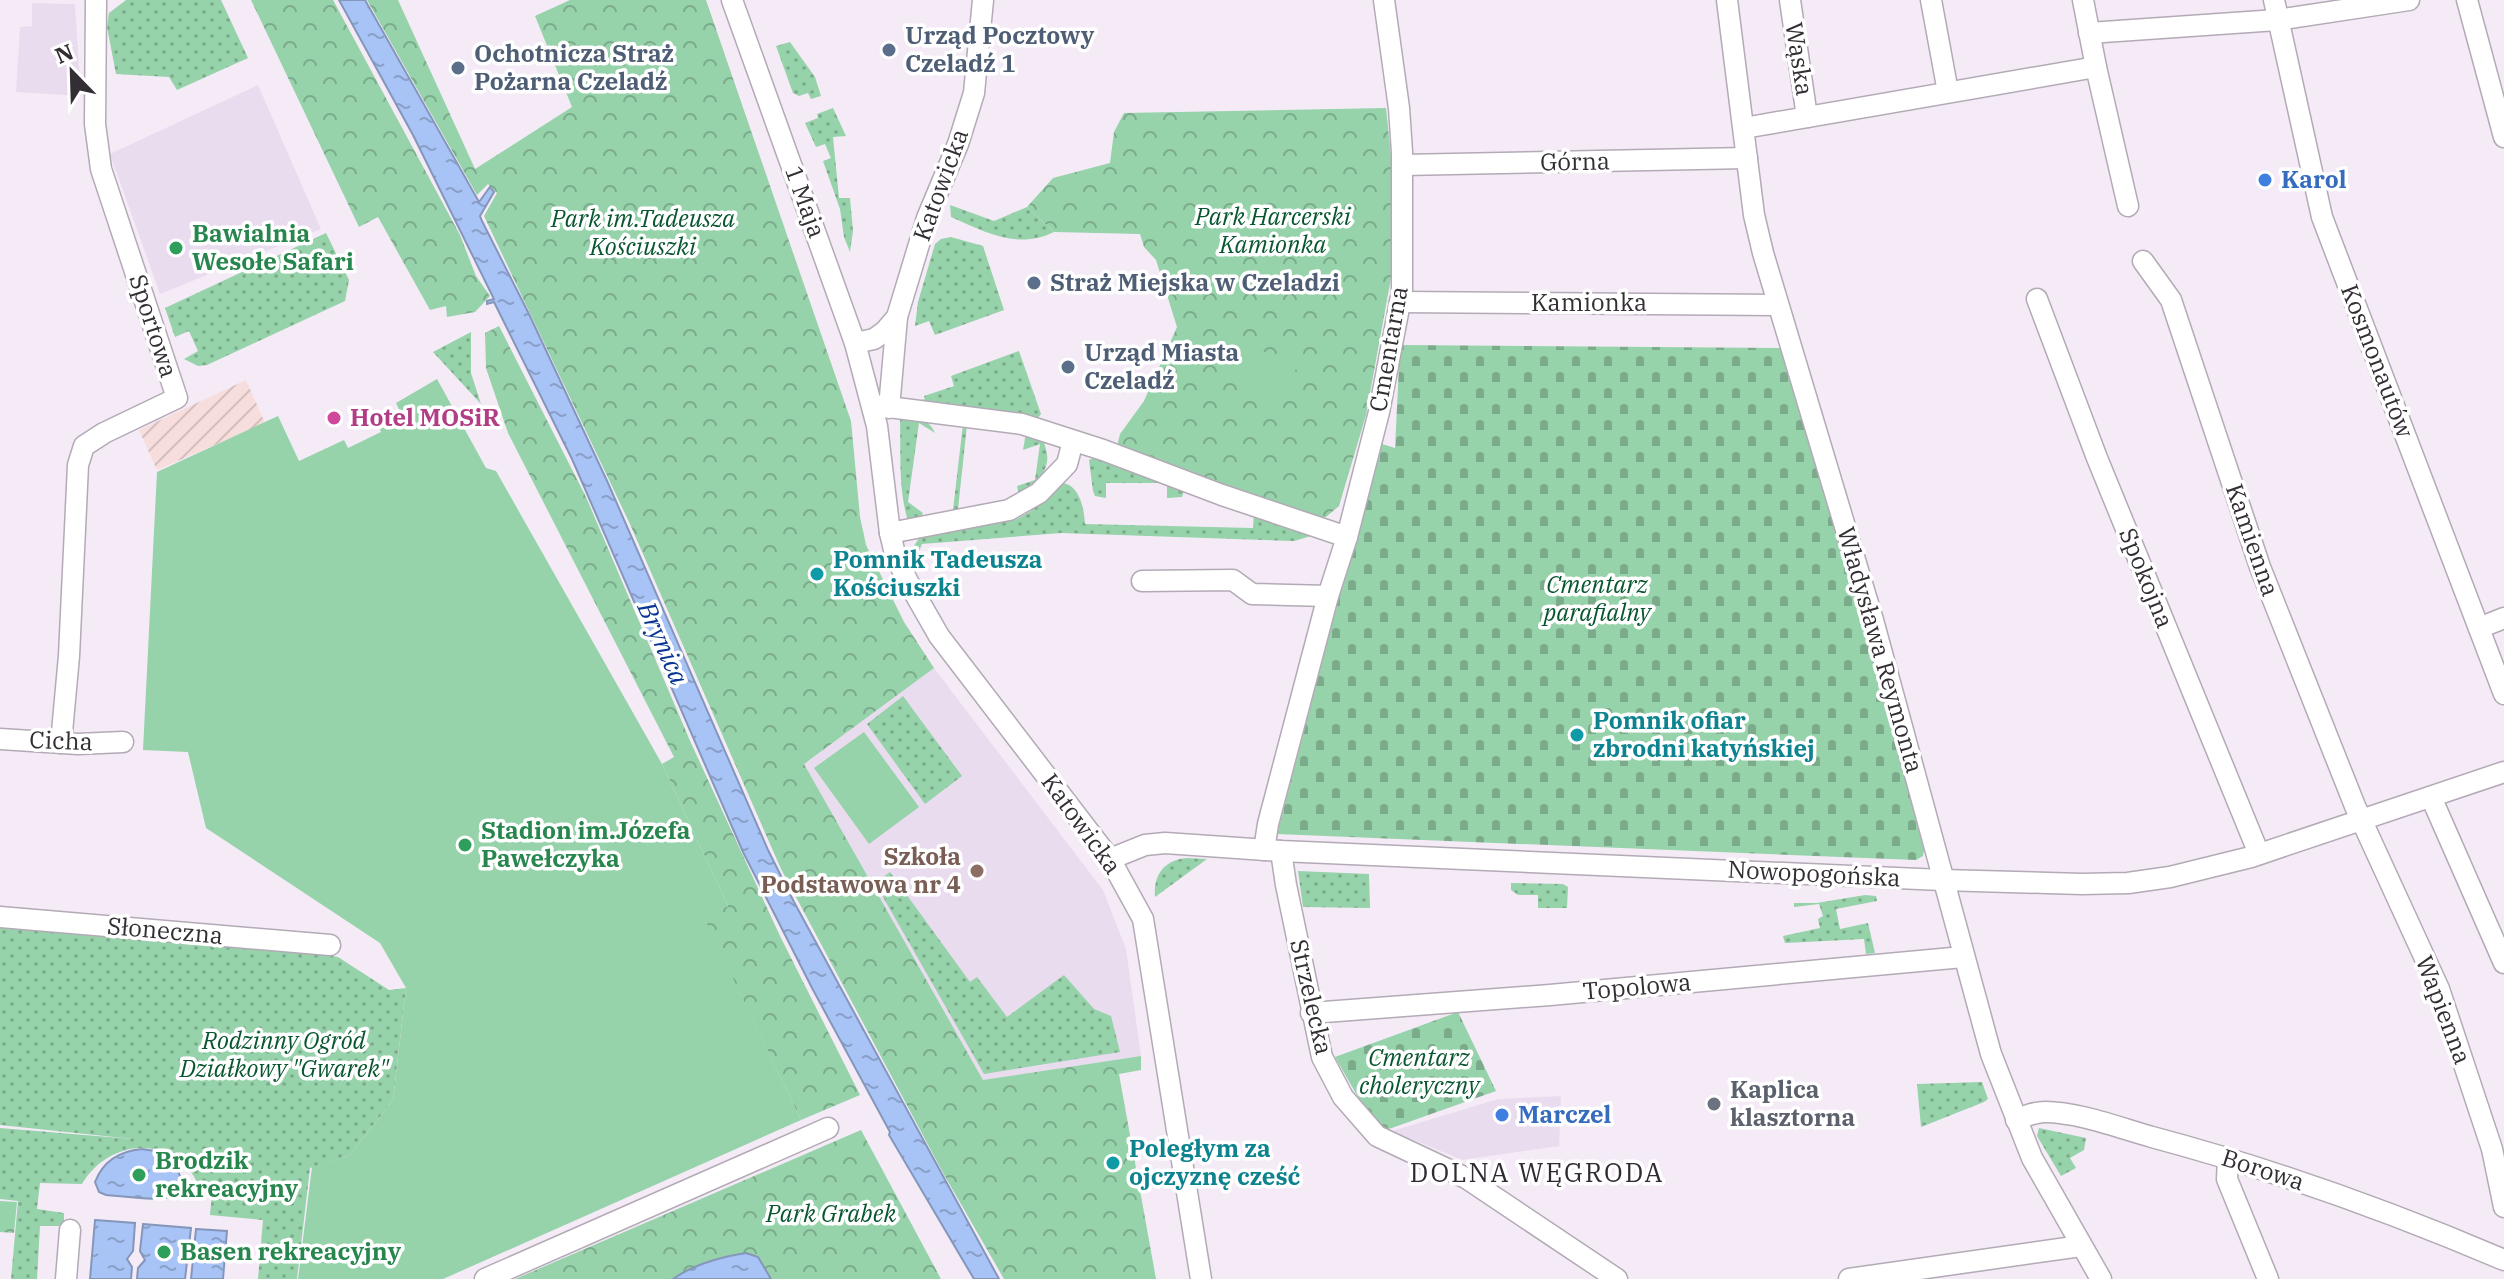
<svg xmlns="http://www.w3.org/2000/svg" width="2504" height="1279" viewBox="0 0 2504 1279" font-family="'IBM Plex Serif',serif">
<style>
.built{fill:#eadcef}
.industrial{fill:url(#industrial-furrows)}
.grass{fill:url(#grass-dots)}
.forest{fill:url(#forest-crowns)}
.cemetery{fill:url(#cemetery-stones)}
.pitch{fill:#96d2aa}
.water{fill:url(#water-ripples);stroke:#8596bb;stroke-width:2}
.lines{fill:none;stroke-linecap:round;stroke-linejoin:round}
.minor-casing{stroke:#b3aab6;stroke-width:23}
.minor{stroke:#fff;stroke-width:20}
.service-dot{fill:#5c6f8a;stroke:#fff;stroke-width:3}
.shop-dot{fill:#3f7fe0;stroke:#fff;stroke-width:3}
.leisure-dot{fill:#2e9e5b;stroke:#fff;stroke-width:3}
.hotel-dot{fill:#d1479c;stroke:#fff;stroke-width:3}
.culture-dot{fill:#0f9aa8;stroke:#fff;stroke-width:3}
.education-dot{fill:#8d6e63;stroke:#fff;stroke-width:3}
.worship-dot{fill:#6b7280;stroke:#fff;stroke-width:3}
.labels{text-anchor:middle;stroke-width:7;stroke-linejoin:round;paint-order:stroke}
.service-label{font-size:24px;font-weight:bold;fill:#4e5e75;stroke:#fff;text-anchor:start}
.street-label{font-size:24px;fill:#322e33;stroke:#fff}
.shop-label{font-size:24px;font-weight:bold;fill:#366cbe;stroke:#fff;text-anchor:start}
.park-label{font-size:24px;font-style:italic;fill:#085630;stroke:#fff}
.leisure-label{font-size:24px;font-weight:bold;fill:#27864d;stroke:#fff;text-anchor:start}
.hotel-label{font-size:24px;font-weight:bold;fill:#b23c85;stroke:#fff;text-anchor:start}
.culture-label{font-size:24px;font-weight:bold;fill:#0d838f;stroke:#fff;text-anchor:start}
.education-label{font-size:24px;font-weight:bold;fill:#785e54;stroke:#fff;text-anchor:end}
.worship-label{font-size:24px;font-weight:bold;fill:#5b616d;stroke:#fff;text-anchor:start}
.water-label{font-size:26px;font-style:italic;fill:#093692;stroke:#fff}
.neighbourhood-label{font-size:26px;letter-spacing:2px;fill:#312a34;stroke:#fff}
</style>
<defs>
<pattern id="industrial-furrows" width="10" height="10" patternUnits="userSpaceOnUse" patternTransform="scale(2)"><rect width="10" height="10" fill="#f8dddd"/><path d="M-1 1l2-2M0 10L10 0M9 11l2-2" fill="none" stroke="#d5bebe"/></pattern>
<pattern id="grass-dots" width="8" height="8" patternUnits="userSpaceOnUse" patternTransform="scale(2)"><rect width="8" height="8" fill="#96d2aa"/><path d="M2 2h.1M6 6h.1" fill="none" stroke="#7bab8b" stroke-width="1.8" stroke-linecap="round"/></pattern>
<pattern id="forest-crowns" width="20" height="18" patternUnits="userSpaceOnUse" patternTransform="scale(2)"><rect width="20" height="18" fill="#96d2aa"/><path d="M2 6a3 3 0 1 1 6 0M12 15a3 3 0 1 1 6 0" fill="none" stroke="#7bab8b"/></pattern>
<pattern id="cemetery-stones" width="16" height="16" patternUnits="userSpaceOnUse" patternTransform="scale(2)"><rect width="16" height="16" fill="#96d2aa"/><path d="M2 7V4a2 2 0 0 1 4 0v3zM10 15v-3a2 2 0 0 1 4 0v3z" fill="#7bab8b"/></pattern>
<pattern id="water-ripples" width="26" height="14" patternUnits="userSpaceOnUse" patternTransform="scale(2)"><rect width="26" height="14" fill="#a8c3f5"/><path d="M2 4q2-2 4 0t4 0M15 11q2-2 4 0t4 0" fill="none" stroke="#899fc7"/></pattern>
</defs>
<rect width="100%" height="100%" fill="#f4ebf7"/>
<g class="built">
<polygon points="32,3 75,4 81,96 16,92 20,27 32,26"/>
<polygon points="258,85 321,229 160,294 110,154"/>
<polygon points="934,668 1103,890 1126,949 1141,1056 983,1080 804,764"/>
<polygon points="1561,1096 1559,1146 1462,1160 1392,1131 1498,1099"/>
</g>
<polygon class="industrial" points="246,380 265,423 157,470 139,430"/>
<g class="grass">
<polygon points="126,0 221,0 248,58 177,90 169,77 116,74 107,27 109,13"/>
<polygon points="790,42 815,77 821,96 811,99 808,93 799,96 793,93 776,46"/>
<polygon points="833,108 846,136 833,137 839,198 850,198 853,231 850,252 844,237 840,209 823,161 831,158 825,144 816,147 805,123 818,118 817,114"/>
<path d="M950,205L994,221L1027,207L1054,232C1018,250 985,232 951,217Z"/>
<polygon points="326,233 349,280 345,301 207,365 198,366 184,359 198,351 189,331 175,337 165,308"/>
<polygon points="951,237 983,246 1004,310 935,335 929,321 915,326 918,302 935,244 941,239"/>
<polygon points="471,332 471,373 481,404 433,352"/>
<polygon points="1019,351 1041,414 1038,418 1017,413 915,402 925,399 924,396 954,386 951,376"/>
<path d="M906,418C920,419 929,419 935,433L919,423L908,502L923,513L921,517L908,521C898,489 901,454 900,420Z"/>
<polygon points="963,424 967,425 958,509 953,510"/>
<path d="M1026,433L1043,437C1044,446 1050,455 1046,466C1044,474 1038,477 1036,485L1019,495L1017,486L1035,480L1040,444L1023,450Z"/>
<polygon points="1096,456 1185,488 1182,497 1167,498 1167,485 1159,483 1106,483 1106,498 1095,496 1093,491 1089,460"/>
<path d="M1060,483C1080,483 1084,509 1085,524L1253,528L1254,512L1318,534L1294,541L1061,533L922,544L918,554L914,546L919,538L1017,519L1031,511Z"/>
<polygon points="903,696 962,776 925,804 867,724"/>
<path d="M1187,858L1207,859L1155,897C1153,875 1164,860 1187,858Z"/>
<polygon points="1298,871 1369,874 1370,908 1303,907"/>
<polygon points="890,872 970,982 977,977 1007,1017 1064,975 1094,1009 1111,1016 1120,1052 984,1074 875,883"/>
<polygon points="1511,883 1563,884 1568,887 1567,908 1538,908 1538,895 1518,895 1511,890"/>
<polygon points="1865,895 1876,896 1877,901 1836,909 1840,929 1868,923 1875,953 1866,954 1864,939 1785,943 1783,936 1820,928 1818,919 1823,916 1819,904 1794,907 1794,903 1817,903"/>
<path d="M0,926L273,947L338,957L389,990L406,988L393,1100L350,1155L310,1168L297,1279H258L263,1220L210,1215L212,1193L202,1192C198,1185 195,1176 189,1170C157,1134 105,1145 82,1184L40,1183L37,1209L64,1213V1226H40L37,1279H11L18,1201L0,1199V1128L133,1139L0,1125Z"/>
<polygon points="1982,1082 1988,1099 1984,1102 1921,1127 1917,1084"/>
<polygon points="2039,1128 2086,1138 2084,1150 2070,1158 2076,1168 2061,1176 2037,1136"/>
</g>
<g class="forest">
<polygon points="251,0 333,0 460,235 476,276 490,296 475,312 447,317 446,306 430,310 378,217 359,227"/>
<polygon points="367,0 398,0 475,169 572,107 535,16 570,0 706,0 851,421 860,517 866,545 904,622 934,668 804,764 983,1080 1141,1056 1141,1070 1119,1074 1156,1279 1004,1279 942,1171 781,869 629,522 484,216 497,193 488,184 477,195"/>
<polygon points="1386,108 1391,156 1393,267 1366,415 1339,506 1326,517 1316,517 1117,446 1120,434 1144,401 1177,327 1156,260 1144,247 1140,234 1054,232 1027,207 1053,178 1110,163 1114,132 1124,113"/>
<polygon points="499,326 586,497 691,743 780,936 860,1095 801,1120 703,917 728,906 662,764 674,757 508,433 486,368 485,333"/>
<polygon points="861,1130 941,1279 515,1279"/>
<polygon points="0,1201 17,1202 14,1233 0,1232"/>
</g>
<g class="cemetery">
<polygon points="1400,345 1784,348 1864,625 1924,850 1923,856 1916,860 1277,834 1338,601 1382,444 1395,448"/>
<polygon points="1458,1012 1496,1091 1386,1130 1366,1111 1335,1057"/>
</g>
<g class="pitch">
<polygon points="1239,345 1298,361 1288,398 1230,382"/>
<polygon points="437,379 486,468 496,471 662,764 728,906 704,918 801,1120 443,1279 298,1279 312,1167 350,1155 393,1100 406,988 380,943 206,828 188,752 143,750 157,472 278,416 299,461 344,440 348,448 381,432 380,429 403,418 396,403"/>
<polygon points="864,732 919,807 869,844 814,768"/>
</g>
<g class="water">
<polygon points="339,0 365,0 479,202 490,187 494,192 480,216 482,221 528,312 608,483 768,850 794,902 999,1279 974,1279 889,1135 890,1132 812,988 743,852 572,459 494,302 487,304 487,301 494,299 413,135"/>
<path d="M142,1149L161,1152L176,1161L180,1177C175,1204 160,1199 140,1198C128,1197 117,1196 106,1195L99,1192L95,1182C103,1161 120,1151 142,1149Z"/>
<polygon points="95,1220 135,1223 133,1251 127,1259 132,1267 131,1279 90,1279"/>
<polygon points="143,1224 191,1228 185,1279 137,1279 138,1268 145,1260 140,1251"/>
<polygon points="196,1229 227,1231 223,1279 191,1279"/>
<path d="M746,1253L758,1257L771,1279H673C694,1264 721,1257 746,1253Z"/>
</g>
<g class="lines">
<g class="minor-casing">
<g id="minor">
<polyline points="732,0 855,343 877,426 890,533 895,554 907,580 939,636 1110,859 1143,919 1201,1279"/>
<polyline points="1727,0 1754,215 1763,253 1873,620 1991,1054 2032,1158 2101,1279"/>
<polyline points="1790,0 1807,117"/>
<polyline points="1931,0 1948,92"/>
<polyline points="2083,0 2096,67 2128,206"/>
<polyline points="2274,0 2322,217 2504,694"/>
<polyline points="2467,0 2504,137"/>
<polyline points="2089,33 2277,20 2409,0"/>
<polyline points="1744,128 2096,67"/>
<polyline points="1403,165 1747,158"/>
<polyline points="2143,261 2171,300 2260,567 2355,806 2439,989 2492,1149 2504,1207"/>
<polyline points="2037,299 2097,458 2259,854"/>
<polyline points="1400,302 1778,305"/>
<polyline points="855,343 874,339 885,331 897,317 927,218 958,144 974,93 983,0"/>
<polyline points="873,405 1022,424 1103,450 1222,495 1347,537"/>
<polyline points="889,408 897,317"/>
<polyline points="890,533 1009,510 1039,493 1067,464 1073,441"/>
<polyline points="1142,581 1233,580 1252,594 1328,596"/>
<polyline points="2479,628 2504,618"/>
<polyline points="0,739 78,744 123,742"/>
<polyline points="61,743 69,656 78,465 84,446 104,433 177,398 101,169 95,124 96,0"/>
<polyline points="2431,797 2504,963"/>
<polyline points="1264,850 1268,824 1328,596 1347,537 1379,412 1402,292 1402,152 1399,108 1384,0"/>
<polyline points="1281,851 1286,885 1322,1057 1343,1097 1377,1136 1466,1178 1617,1279"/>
<polyline points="1110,859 1145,845 1165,843 1281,851 1942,880 2082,884 2128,883 2170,877 2251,857 2504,772"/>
<polyline points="0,917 330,945"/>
<polyline points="1311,1013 1550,995 1963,957"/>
<path d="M2016,1120C2026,1116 2034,1112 2045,1112C2078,1112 2120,1128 2152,1137C2272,1169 2389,1211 2504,1260"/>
<polyline points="2228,1158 2227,1179 2268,1279"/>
<polyline points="66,1279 70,1230"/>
<polyline points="485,1279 828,1128"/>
<polyline points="1849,1279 2081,1246"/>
</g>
</g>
<use href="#minor" class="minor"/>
</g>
<g class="service-dot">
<circle cx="889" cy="50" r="8"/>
<circle cx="458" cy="68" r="8"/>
<circle cx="1034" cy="283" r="8"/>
<circle cx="1068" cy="367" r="8"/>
</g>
<g class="shop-dot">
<circle cx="2265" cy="180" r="8"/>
<circle cx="1502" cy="1115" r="8"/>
</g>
<g class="leisure-dot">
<circle cx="176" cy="248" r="8"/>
<circle cx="465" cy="845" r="8"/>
<circle cx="139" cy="1175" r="8"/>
<circle cx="164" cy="1252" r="8"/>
</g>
<circle class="hotel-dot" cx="334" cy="418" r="8"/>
<g class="culture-dot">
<circle cx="817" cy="574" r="8"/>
<circle cx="1577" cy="735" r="8"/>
<circle cx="1113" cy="1163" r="8"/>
</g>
<circle class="education-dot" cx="977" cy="871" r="8"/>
<circle class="worship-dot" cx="1714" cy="1104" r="8"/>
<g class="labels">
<g class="service-label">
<text x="905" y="44">Urząd Pocztowy<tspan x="905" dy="28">Czeladź 1</tspan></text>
<text x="474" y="62">Ochotnicza Straż<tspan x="474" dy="28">Pożarna Czeladź</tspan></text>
<text x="1050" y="291">Straż Miejska w Czeladzi</text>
<text x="1084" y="361">Urząd Miasta<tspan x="1084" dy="28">Czeladź</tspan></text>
</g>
<g class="street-label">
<text transform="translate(1799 59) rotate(81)" y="8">Wąska</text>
<text transform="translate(1575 162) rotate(-1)" y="8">Górna</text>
<text transform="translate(941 185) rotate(-70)" y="8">Katowicka</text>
<text transform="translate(805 202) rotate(70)" y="8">1 Maja</text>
<text x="1589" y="311">Kamionka</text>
<text transform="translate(153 326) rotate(72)" y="8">Sportowa</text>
<text transform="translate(1389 349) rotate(-80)" y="8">Cmentarna</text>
<text transform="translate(2377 361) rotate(69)" y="8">Kosmonautów</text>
<text transform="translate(2252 540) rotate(71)" y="8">Kamienna</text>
<text transform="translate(2146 578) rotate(68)" y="8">Spokojna</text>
<text transform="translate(1880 650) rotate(74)" y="8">Władysława Reymonta</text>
<text transform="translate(61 741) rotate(2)" y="8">Cicha</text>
<text transform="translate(1081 824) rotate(54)" y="8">Katowicka</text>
<text transform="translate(1814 874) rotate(3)" y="8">Nowopogońska</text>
<text transform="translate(165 931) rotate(5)" y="8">Słoneczna</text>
<text transform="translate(1637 987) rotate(-5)" y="8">Topolowa</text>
<text transform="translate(1311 997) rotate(77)" y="8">Strzelecka</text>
<text transform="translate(2443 1010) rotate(69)" y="8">Wapienna</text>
<text transform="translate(2263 1170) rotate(18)" y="8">Borowa</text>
</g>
<g class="shop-label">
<text x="2281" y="188">Karol</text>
<text x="1518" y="1123">Marczel</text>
</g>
<g class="park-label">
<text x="1273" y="225">Park Harcerski<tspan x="1273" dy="28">Kamionka</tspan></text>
<text x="643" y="227">Park im.Tadeusza<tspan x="643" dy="28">Kościuszki</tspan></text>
<text x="1597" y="593">Cmentarz<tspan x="1597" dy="28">parafialny</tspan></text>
<text x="284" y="1049">Rodzinny Ogród<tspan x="284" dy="28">Działkowy "Gwarek"</tspan></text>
<text x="1419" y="1066">Cmentarz<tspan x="1419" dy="28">choleryczny</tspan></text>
<text x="831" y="1222">Park Grabek</text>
</g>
<g class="leisure-label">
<text x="192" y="242">Bawialnia<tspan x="192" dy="28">Wesołe Safari</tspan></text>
<text x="481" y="839">Stadion im.Józefa<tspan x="481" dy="28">Pawełczyka</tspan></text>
<text x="155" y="1169">Brodzik<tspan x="155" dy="28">rekreacyjny</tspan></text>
<text x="180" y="1260">Basen rekreacyjny</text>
</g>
<g class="hotel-label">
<text x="350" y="426">Hotel MOSiR</text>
</g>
<g class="culture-label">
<text x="833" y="568">Pomnik Tadeusza<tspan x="833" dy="28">Kościuszki</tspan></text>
<text x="1593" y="729">Pomnik ofiar<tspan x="1593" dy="28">zbrodni katyńskiej</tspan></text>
<text x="1129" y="1157">Poległym za<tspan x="1129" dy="28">ojczyznę cześć</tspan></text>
</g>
<g class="education-label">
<text x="961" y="865">Szkoła<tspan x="961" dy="28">Podstawowa nr 4</tspan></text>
</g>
<g class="worship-label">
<text x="1730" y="1098">Kaplica<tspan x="1730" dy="28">klasztorna</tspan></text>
</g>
<g class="water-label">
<text transform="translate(663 643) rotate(66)" y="9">Brynica</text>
</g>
<g class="neighbourhood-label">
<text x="1537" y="1182">DOLNA WĘGRODA</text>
</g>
</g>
<g transform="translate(72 72) rotate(337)" stroke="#ffffff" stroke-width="6" paint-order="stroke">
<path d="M0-6L14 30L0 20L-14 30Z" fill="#322e33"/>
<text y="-12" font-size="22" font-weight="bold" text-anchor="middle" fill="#322e33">N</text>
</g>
</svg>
